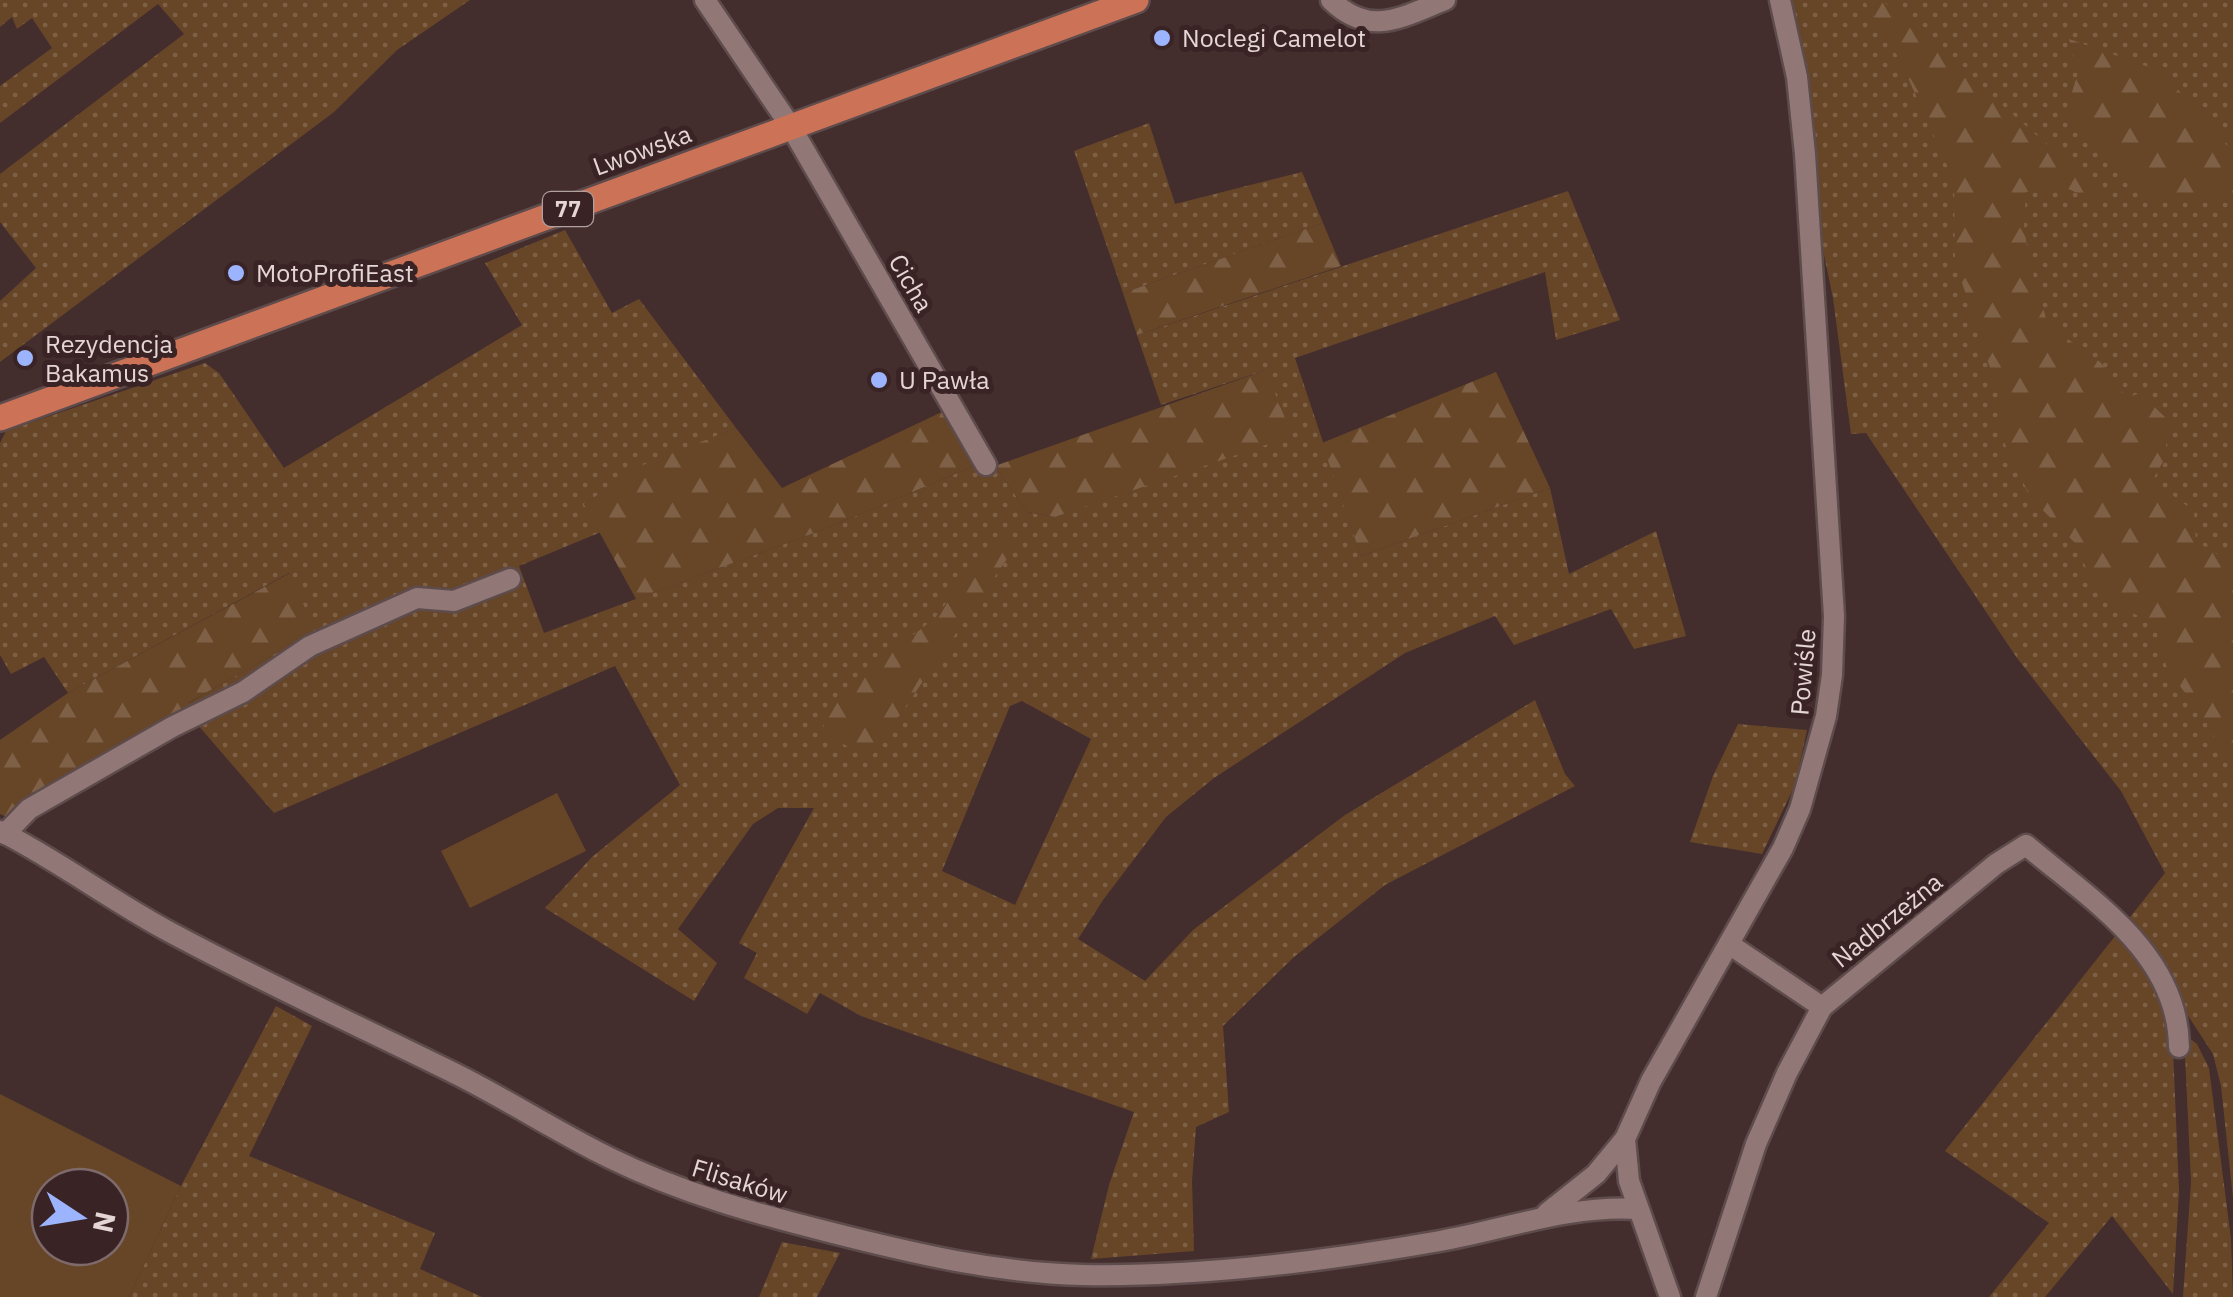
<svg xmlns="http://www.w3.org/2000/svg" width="2233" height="1297" viewBox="0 0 2233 1297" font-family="'IBM Plex Sans',sans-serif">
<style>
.grass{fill:url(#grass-dots);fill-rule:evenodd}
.forest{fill:url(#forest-firs)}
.garden{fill:#674628;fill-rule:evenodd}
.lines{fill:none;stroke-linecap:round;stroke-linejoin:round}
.minor-casing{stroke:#5e4b4b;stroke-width:25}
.major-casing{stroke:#5e4b4b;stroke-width:30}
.minor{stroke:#927777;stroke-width:20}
.major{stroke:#cc7256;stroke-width:25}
.poi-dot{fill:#9cb4fd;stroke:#392324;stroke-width:4}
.labels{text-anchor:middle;stroke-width:10;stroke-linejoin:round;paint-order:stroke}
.shield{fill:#392324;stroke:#b1a0a0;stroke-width:2.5}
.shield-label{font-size:22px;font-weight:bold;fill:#e5d5d5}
.poi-label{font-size:25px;fill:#e5d5d5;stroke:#392324;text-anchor:start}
.street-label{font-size:25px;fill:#e5d5d5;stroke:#392324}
</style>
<defs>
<pattern id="grass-dots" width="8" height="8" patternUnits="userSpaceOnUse" patternTransform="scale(2.5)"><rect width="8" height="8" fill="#674628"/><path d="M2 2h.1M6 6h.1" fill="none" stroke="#7d6046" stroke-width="1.8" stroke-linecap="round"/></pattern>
<pattern id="forest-firs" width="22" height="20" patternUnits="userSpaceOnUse" patternTransform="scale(2.5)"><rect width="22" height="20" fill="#674628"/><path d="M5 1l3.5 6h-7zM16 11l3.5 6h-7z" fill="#7d6046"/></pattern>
</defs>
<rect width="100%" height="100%" fill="#442d2d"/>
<g class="grass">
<polygon points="0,0 470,0 397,50 334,112 0,362 0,301 36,268 0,222 0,174 184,34 158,4 0,123 0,86 52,48 32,18 17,29 12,17 0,27"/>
<polygon points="1790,0 2233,0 2233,1198 2221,1086 2213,1054 2185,1011 2172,1025 2179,1191 2173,1294 2112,1216 2045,1297 1989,1297 2049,1223 1945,1151 2165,873 2121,791 2017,658 1866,433 1851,434 1833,298 1822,245 1811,108"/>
<polygon points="1149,123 1175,204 1302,172 1323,223 1123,293 1074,151"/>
<path d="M1568,191L1620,320L1556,340L1545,272L1295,358L1361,556L1550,488L1569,574L1656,531L1686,636L1634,649L1611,609L1514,645L1495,616L1405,653L1214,778L1166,817L1103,900L1078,939L1145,981L1193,930L1345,815L1535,700L1565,774L1575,786L1385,885L1294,957L1223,1026L1229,1112L1196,1127L1192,1181L1194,1251L1091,1259L1109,1185L1134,1112L861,1016L820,993L807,1014L744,978L757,953L739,943L814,808H778L753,824L678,929L717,963L694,1001L545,908L592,857L680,785L615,666L274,813L197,724L187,704L314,631L289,573L68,693L44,657L11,674L0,655V443L6,431L205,363L219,373L284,468L522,325L485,263L565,230L612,313L639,299L736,428L645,465L584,504L601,532L519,566L544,633L830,527L976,465L995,466L1027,512L1055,517L1140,486L1266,370L1161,405L1137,335ZM1022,701L1091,739L1015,905L942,871L1010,706Z"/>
<polygon points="1738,724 1807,730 1795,785 1762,854 1690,842 1713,776"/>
<polygon points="276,1006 312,1026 249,1156 435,1233 420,1269 482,1297 129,1297 181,1186"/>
<polygon points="2184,1034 2197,1044 2209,1068 2231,1239 2233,1297 2183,1297 2191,1182"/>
<polygon points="782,1242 840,1253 817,1297 759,1297"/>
</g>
<g class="forest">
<polygon points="1864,0 1882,0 2106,196 2091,199 2064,187 2026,192 2024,227 2029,260 2048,325 2100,362 2127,398 2140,393 2169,421 2165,458 2150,485 2171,494 2194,511 2196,541 2233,564 2233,772 2206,722 2167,668 2154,623 2119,607 2095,588 2075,543 2030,497 2003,440 2002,404 1955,261 1954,181 1901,62"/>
<polygon points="2069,39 2157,70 2196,107 2233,153 2233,203 2154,200 2073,122 2068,105 2078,73"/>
<polygon points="1323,223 1341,266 1137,335 1123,293"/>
<polygon points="1266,370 1292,436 1055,517 1027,512 995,466"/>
<polygon points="1496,372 1550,488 1361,556 1322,443"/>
<polygon points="946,410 976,465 830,527 636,599 584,504 645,464 736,428 782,488"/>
<polygon points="1009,531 1009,556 871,757 828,737 820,716 888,654 934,619 981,557"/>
<polygon points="290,573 315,631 188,703 192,713 11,819 0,814 0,740 68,693"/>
</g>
<g class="garden">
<polygon points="557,793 586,851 470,908 441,851"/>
<path d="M0,1094L181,1186L129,1297H0ZM50,1187H110V1247H50Z"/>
</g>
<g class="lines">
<g class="minor-casing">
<g id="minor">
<polyline points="705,0 791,127 986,465"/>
<path d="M1331,0C1370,38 1402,17 1445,0"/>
<path d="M0,831C57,860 109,899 166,930C260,981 359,1026 456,1074C508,1100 557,1132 610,1158C681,1193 757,1214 833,1233C916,1254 997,1273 1083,1275C1197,1277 1327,1261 1440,1241C1507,1229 1569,1205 1637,1209"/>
<polyline points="5,834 29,809 172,727 243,692 310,646 417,598 454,601 510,579"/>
<polyline points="1729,944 1822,1007"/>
<polyline points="1547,1213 1596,1174 1625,1139"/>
<polyline points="1670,1297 1629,1181 1625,1139 1651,1081 1783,848 1800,809 1826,716 1832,675 1834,616 1805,154 1797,77 1780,0"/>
<path d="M1706,1297L1756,1144L1787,1073L1822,1007L1996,864L2026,845C2091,900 2178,953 2179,1047"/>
</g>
</g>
<g class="major-casing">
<polyline id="major" points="0,418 1136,0"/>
</g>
<use href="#minor" class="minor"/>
<use href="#major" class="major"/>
</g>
<g class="poi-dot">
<circle cx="1162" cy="38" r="10"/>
<circle cx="236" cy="273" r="10"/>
<circle cx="25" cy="358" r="10"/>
<circle cx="879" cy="380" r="10"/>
</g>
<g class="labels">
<rect class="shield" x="543" y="192" width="50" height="34" rx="8"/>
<g class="shield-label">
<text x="568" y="217">77</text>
</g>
<g class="poi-label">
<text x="1182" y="47">Noclegi Camelot</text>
<text x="256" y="282">MotoProfiEast</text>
<text x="45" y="353">Rezydencja<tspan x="45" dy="29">Bakamus</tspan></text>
<text x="899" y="389">U Pawła</text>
</g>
<g class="street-label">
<text transform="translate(642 150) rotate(-20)" y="9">Lwowska</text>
<text transform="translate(911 283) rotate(60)" y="9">Cicha</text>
<text transform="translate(1803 672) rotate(-85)" y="9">Powiśle</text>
<text transform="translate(1887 920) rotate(-39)" y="9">Nadbrzeżna</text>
<text transform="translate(740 1181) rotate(17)" y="9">Flisaków</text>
</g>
</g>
<g transform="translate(80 1217) rotate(102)"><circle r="48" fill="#392324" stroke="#7e6a6b" stroke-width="2.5"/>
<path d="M0-8L18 38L0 25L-18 38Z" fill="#9cb4fd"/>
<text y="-15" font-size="28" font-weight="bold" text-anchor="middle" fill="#e5d5d5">N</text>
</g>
</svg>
